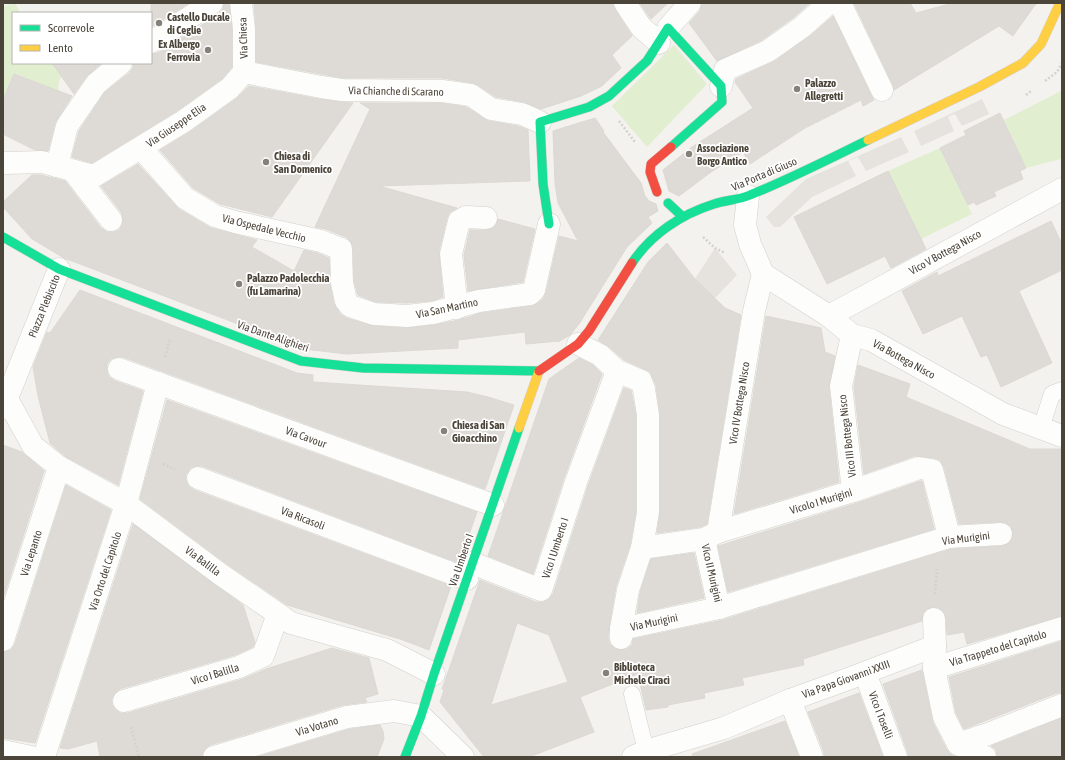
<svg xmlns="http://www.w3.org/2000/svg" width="1065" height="760" viewBox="0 0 1065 760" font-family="'Asap Condensed',sans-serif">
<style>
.green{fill:#e1eecf}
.parking{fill:#e6e3df}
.building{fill:#dedbd6;stroke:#dcd9d4;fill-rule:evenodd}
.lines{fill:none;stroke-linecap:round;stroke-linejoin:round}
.lane-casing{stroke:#d2d0cb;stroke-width:17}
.street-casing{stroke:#d2d0cb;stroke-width:23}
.fast-casing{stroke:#d3cfc5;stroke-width:10}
.slow-casing{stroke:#d3cfc5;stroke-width:10}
.jam-casing{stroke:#d3cfc5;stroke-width:10}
.path{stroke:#d3d2cc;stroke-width:2.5;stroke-dasharray:2 2;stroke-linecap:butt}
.lane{stroke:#fdfdfc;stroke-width:16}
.street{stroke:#fdfdfc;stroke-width:22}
.fast{stroke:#16e098;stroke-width:9}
.slow{stroke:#ffcf43;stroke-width:9}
.jam{stroke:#f24e42;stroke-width:9}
.poi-dot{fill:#868178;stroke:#fff;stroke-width:1.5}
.labels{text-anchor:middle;stroke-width:3.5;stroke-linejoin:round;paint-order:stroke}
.poi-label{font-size:11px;font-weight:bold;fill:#4b4439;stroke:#fff;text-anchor:start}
.street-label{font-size:11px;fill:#4b4439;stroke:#fff}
</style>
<rect width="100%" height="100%" fill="#f4f2ee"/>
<g class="green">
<polygon points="3,3 4,6 15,3 20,13 13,13 13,63 52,63 62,76 59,81 58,94 38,83 15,74 3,99"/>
<polygon points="674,45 707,84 647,147 612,106"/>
<polygon points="1061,91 1062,153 1061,159 1026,168 1004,120"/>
<polygon points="940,148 972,214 921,239 888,171"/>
</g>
<g class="parking">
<polygon points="982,99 989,114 962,126 955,114 948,117 954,131 921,146 914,131"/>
<polygon points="901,137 909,152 866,171 858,157 848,161 856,176 812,197 780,227 774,227 766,217 806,179"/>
<polygon points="715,248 737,275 715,298 695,279"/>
</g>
<g class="building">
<polygon points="151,3 189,3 151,27"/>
<polygon points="224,3 229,3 232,30 232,67 222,79 177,111 92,163 72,157 79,131 105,92 129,73 133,68 133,63 151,63 151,54 158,53 219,14 223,9"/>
<polygon points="254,3 613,3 615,10 632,36 612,55 621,68 602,86 581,96 541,109 524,102 496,97 478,85 473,83 442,78 343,78 256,62 256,29"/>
<polygon points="640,3 668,3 651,19"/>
<polygon points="702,3 810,3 794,17 762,40 717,61 689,23 700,11"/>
<polygon points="854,3 910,3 916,13 953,3 1038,3 1035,5 1013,36 999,26 894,90 893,85"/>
<polygon points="833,16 871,95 874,100 863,106 861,100 805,128 750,164 743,152 711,172 679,196 669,191 663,170 692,147 753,108 735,82 736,79 775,61 809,37"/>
<polygon points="52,63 102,63 86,77 74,94"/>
<polygon points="14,74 72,96 55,123 48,151 35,150 3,134 3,100"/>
<polygon points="249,86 319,99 340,102 353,103 272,217 220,204 193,188 160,150 191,131 237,98"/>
<polygon points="360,103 441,103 466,107 489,121 518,126 528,130 530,181 379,186 457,208 449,213 447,218 439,251 443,297 431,301 407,303 376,302 358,295 354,281 353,249 351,242 346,237 326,229 315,227 370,109"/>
<polygon points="1000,113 1026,168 1020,171 1023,179 994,192 996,196 976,205 974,202 968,205 940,148 966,135 964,131"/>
<polygon points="595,118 604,131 603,132 641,183 645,196 649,201 656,204 658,211 648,217 652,223 627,247 579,324 570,335 558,342 559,341 526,344 525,332 458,340 458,348 347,354 304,349 64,258 32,239 3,207 3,202 32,175 41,175 65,181 101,228 107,232 113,232 119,230 122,225 123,218 121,212 101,186 138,164 179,209 211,228 257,240 252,247 294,271 304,250 317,253 329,258 330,284 334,304 340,314 346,318 373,326 406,328 434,325 459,320 481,313 532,306 538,303 543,299 546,293 559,236 578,241 558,203 555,183 553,131"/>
<polygon points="888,171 926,249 891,268 885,256 827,284 794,217"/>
<polygon points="498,219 535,229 523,282 468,291 464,255 470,230 485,230 491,229 496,225"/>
<polygon points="1051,221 1062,244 1062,270 1019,291 1052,363 1001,387 987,355 981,357 962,316 923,334 902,291 937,272 938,276"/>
<polygon points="667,243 695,279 725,308 741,315 707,524 700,527 657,533 660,512 660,415 656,385 650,372 624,360 608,346 598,340 648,262"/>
<polygon points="80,290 297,373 313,375 313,382 467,392 488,397 514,405 485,489 123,357 117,357 111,359 107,364 107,371 109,377 115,381 143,391 118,485 66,457 50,443 38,396 33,367 47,332 50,333"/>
<polygon points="766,316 821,328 825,352 835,356 829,387 839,482 734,514"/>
<polygon points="579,358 593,365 602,374 564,478 533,574 488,556 549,379"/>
<path d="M858,365L910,384L906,397L1030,449H1062V616L967,644L964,632L947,635L946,619L945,613L939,608L933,607L927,609L923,613L922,621L803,659L804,665L742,678L744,685L704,693L705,698L668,705V707L646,710L638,674L580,697L594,732L529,757H484L440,702L444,690L442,689L446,678L480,580L536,602H544L549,599L553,594L588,486L624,388L631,390L636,416V511L630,545L616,586L609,627L608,638L610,644L615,649L621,650L627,649L632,645L633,639L723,620L951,549L1002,546L1008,544L1012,539L1013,533L1011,527L1006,523L1000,522L959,524L944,467L940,460L934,458L915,456L864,474L854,387ZM517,623L549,635L568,682L491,705Z"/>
<polygon points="167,400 477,512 459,563 202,466 196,466 190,468 186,474 186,480 188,486 194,490 451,586 429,650 403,640 287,605 227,564 140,499"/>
<polygon points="3,445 22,452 44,471 3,599"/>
<polygon points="920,481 922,481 934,529 728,592 718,546 857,503"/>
<polygon points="66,485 111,510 35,743 3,738 3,652 11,650 15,644"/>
<polygon points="133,524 243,605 255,642 253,647 235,655 120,689 115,693 112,698 112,705 116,710 121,713 128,713 243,679 266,669 332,648 369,658 378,694 365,698 367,702 343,705 210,745 205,749 202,757 100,757 97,741 68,749 60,748"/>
<polygon points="694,553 704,598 637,613 640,593 651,559"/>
<polygon points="1062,641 1062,693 1057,693 964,729 956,713 949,677"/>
<polygon points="922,670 933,723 947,750 950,754 956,757 908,757 908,753 883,684"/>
<polygon points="859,693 883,757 824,757 824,752 808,712"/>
<polygon points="1062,718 1062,757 997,757 996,750 991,746"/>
<polygon points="785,721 799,757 693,757 692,754"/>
<polygon points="380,725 383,731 384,739 377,757 257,757 350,729"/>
</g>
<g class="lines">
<g class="lane-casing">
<g id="lane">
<polyline points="1041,428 1052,394 1062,390"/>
<polyline points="632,694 646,751"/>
</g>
</g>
<g class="street-casing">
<g id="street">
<polyline points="241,3 244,29 244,72"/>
<polyline points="625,3 641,27 659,43"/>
<polyline points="840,3 882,90"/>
<polyline points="668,28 690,3"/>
<polyline points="151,42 212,3"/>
<polyline points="244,72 321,87 342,90 442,91 471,95 491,109 522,114 540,122"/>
<polyline points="721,86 725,70 768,51 802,27 829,3"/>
<polyline points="141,148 185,198 215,216 235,222 321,241 341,249 342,283 346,301 350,306 374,314 407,316 433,313 479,301 530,294 534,290 549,224"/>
<polyline points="6,163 42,162 94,176 184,121 230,88 244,72"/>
<polyline points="57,166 67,126 96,84 121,63"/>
<polyline points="73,171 111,220"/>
<polyline points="748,196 745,225 750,244 763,274 829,316 852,335 871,340 1003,414 1062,436"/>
<polyline points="457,308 451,254 459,221 466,217 486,218"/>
<polyline points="829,316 1062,189"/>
<polyline points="852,335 841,386 853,491"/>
<polyline points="578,344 600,355 617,371 641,381 644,389 648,415 648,512 642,548 628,590 621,629 621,638"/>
<polyline points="119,369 493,505"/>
<polyline points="7,399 33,446 59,467 126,504 220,574 291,623 387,650 434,674"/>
<polyline points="3,408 59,269"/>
<polyline points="198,478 467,579"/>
<polyline points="718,532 754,311 763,274"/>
<polyline points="704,539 719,608"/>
<polyline points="642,548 704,539 718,532 853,491 919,468 932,470 942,508 949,537"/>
<polyline points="472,563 541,590 576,482 617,371"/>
<polyline points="934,619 935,646"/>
<polyline points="621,629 719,608 949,537 1001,534"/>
<polyline points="3,640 59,467"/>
<polyline points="934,668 1062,628"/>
<polyline points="865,673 896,757"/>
<polyline points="790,700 812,757"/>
<polyline points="124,701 239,667 263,656 278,614"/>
<polyline points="958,744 988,734 1062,705"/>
<polyline points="3,751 31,757"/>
<polyline points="44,757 126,504 158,383"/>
<polyline points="214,757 347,717 394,711 421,716 463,757"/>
<polyline points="633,757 646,751 724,728 790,700 848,679 935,646 934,668 944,717 958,744 985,757"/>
</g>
</g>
<g class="fast-casing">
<g id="fast">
<polyline points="668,203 683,217"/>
<polyline points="549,224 543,184 540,122 589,107 609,96 647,61 668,28 721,86 722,102 671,147"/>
<polyline points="3,237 59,269 301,361 363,368 539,371"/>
<path d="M632,263C651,234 682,214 714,204C726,200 739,200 750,195C790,179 829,159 868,140"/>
<polyline points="405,757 421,716 434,674 519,428"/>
</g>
</g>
<g class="slow-casing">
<g id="slow">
<polyline points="868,140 979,87 1023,63 1041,44 1060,3"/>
<polyline points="519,428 539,371"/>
</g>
</g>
<g class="jam-casing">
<g id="jam">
<polyline points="657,192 650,172 651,164 671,147"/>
<polyline points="539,371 578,344 589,331 632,263"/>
</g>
</g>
<g class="path">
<polyline points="1045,81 1057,72 1062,63"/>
<polyline points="1026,95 1031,91"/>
<polyline points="619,121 635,142"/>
<polyline points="703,237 715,248 725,253"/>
<polyline points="165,357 170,339"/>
<polyline points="163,464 175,469"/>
<polyline points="935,594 937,569"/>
<polyline points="131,727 139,757"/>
</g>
<use href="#lane" class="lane"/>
<use href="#street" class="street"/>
<use href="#fast" class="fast"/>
<use href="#slow" class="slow"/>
<use href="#jam" class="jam"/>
</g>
<g class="poi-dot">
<circle cx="159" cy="23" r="4"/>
<circle cx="208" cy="50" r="4"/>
<circle cx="797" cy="89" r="4"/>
<circle cx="689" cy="154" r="4"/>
<circle cx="266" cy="162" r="4"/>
<circle cx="239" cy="284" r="4"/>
<circle cx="444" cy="431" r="4"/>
<circle cx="606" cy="673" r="4"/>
</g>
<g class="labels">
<g class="poi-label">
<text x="167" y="21">Castello Ducale<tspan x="167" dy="13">di Ceglie</tspan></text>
<text x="200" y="48" text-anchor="end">Ex Albergo<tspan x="200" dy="13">Ferrovia</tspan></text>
<text x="805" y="87">Palazzo<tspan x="805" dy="13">Allegretti</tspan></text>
<text x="697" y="152">Associazione<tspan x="697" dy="13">Borgo Antico</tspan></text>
<text x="274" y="160">Chiesa di<tspan x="274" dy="13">San Domenico</tspan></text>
<text x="247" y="282">Palazzo Padolecchia<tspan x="247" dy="13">(fu Lamarina)</tspan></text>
<text x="452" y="429">Chiesa di San<tspan x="452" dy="13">Gioacchino</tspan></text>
<text x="614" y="671">Biblioteca<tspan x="614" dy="13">Michele Ciracì</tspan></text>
</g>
<g class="street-label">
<text transform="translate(243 38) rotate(-92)" y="4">Via Chiesa</text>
<text transform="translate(396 91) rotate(1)" y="4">Via Chianche di Scarano</text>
<text transform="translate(176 125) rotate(-34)" y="4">Via Giuseppe Elia</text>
<text transform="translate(764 174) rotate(-23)" y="4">Via Porta di Giuso</text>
<text transform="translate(264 228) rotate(14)" y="4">Via Ospedale Vecchio</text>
<text transform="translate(945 252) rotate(-29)" y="4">Vico V Bottega Nisco</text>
<text transform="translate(44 306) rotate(-68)" y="4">Piazza Plebiscito</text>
<text transform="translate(447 308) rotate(-12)" y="4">Via San Martino</text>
<text transform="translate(273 336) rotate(19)" y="4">Via Dante Alighieri</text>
<text transform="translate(904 359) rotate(29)" y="4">Via Bottega Nisco</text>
<text transform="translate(739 403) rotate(-81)" y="4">Vico IV Bottega Nisco</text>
<text transform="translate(847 436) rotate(-97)" y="4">Vico III Bottega Nisco</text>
<text transform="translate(306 437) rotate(20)" y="4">Via Cavour</text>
<text transform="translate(821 501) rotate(-17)" y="4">Vicolo I Murigini</text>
<text transform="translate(303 518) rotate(21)" y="4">Via Ricasoli</text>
<text transform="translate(966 538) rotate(-7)" y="4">Via Murigini</text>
<text transform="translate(555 548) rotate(-72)" y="4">Vico I Umberto I</text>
<text transform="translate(31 553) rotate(-72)" y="4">Via Lepanto</text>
<text transform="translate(461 560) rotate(-71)" y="4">Via Umberto I</text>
<text transform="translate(203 561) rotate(37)" y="4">Via Balilla</text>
<text transform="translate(105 571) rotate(-72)" y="4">Via Orto del Capitolo</text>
<text transform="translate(712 573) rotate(77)" y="4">Vico II Murigini</text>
<text transform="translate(654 622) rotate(-12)" y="4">Via Murigini</text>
<text transform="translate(998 648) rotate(-17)" y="4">Via Trappeto del Capitolo</text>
<text transform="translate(215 674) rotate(-17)" y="4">Vico I Balilla</text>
<text transform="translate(846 679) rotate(-20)" y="4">Via Papa Giovanni XXIII</text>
<text transform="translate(881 715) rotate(69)" y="4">Vico I Toselli</text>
<text transform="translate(317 726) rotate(-17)" y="4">Via Votano</text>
</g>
</g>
<rect width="1065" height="760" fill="none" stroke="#4b4439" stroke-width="8"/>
<rect x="12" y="12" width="140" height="52" fill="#ffffff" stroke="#b7b4b0"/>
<rect x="20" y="25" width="20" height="6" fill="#16e098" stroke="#b7b4b0"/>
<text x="48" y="32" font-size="12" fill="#4b4439">Scorrevole</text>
<rect x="20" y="45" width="20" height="6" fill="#ffcf43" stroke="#b7b4b0"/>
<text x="48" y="52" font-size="12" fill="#4b4439">Lento</text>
</svg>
